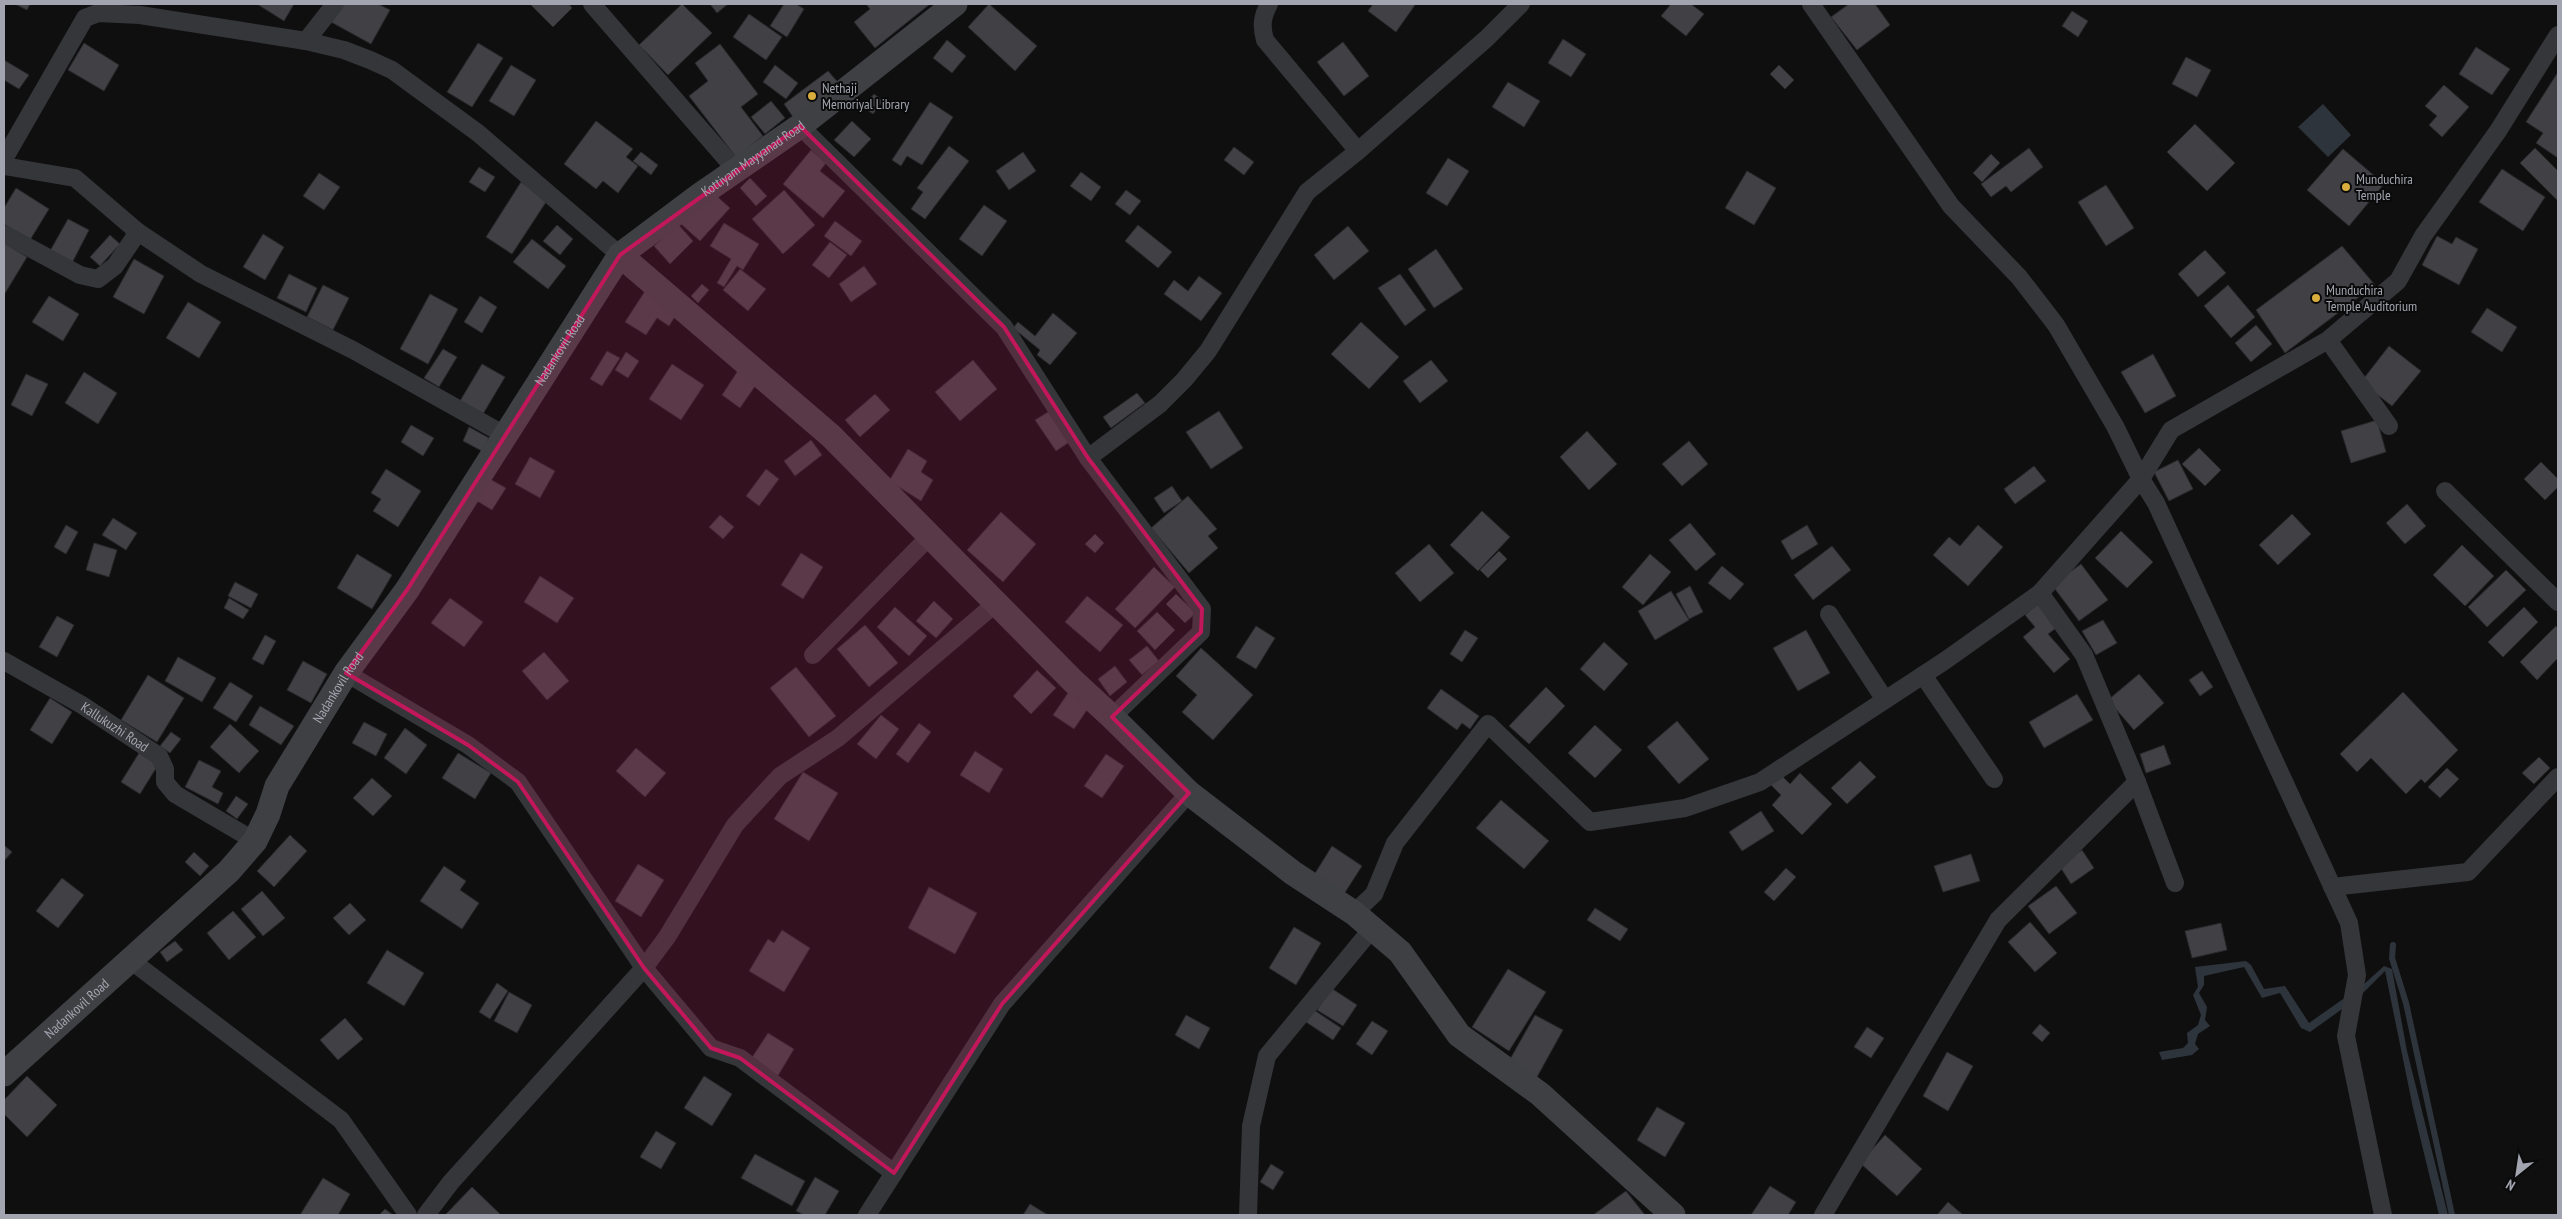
<svg xmlns="http://www.w3.org/2000/svg" width="2562" height="1219" viewBox="0 0 2562 1219" font-family="'PT Sans Narrow',sans-serif">
<style>
.water{fill:#2e343b}
.lines{fill:none;stroke-linecap:round;stroke-linejoin:round}
.stream{stroke:#2e343b;stroke-width:6}
.building{fill:#414145;stroke:#29292c}
.street{stroke:#353639;stroke-width:18}
.secondary{stroke:#3f4044;stroke-width:25}
.marked{fill:#c2185b;fill-opacity:0.2;stroke:#c2185b;stroke-width:4;stroke-linejoin:round}
.poi-dot{fill:#d9ac3e;stroke:#0a0a0b;stroke-width:2}
.labels{text-anchor:middle;stroke-width:4;stroke-linejoin:round;paint-order:stroke}
.poi-label{font-size:14px;fill:#a2a5af;stroke:#0a0a0b;text-anchor:start}
.street-label{font-size:14px;fill:#a2a5af;stroke:#0a0a0b}
</style>
<rect width="100%" height="100%" fill="#0f0f10"/>
<g class="water">
<polygon points="2323,104 2351,135 2328,157 2298,127"/>
<polygon points="2246,961 2251,965 2264,989 2285,986 2309,1023 2363,985 2384,966 2392,969 2407,1051 2448,1215 2439,1215 2413,1108 2385,971 2359,997 2310,1032 2301,1028 2280,993 2262,998 2244,967 2204,976 2204,985 2199,993 2207,1007 2205,1020 2210,1026 2198,1034 2195,1044 2199,1049 2192,1055 2162,1060 2159,1052 2183,1048 2188,1043 2187,1033 2198,1025 2201,1015 2193,995 2198,987 2195,967"/>
</g>
<g class="lines">
<polyline class="stream" points="2393,945 2392,958 2406,1003 2452,1215"/>
</g>
<g class="building">
<polygon points="15,4 30,4 27,10"/>
<polygon points="257,4 294,4 284,21"/>
<polygon points="341,4 378,4 390,10 371,44 331,22"/>
<polygon points="530,4 569,4 572,8 553,27"/>
<polygon points="682,4 712,33 668,75 639,45"/>
<polygon points="710,4 728,4 717,13"/>
<polygon points="784,4 796,4 804,9 787,37 770,26"/>
<polygon points="866,4 930,4 875,48 854,22 870,9"/>
<polygon points="989,4 1037,46 1015,71 968,27"/>
<polygon points="1373,4 1413,4 1415,5 1396,32 1368,11"/>
<polygon points="1671,4 1691,4 1704,14 1686,36 1661,16"/>
<polygon points="1849,4 1875,4 1890,25 1857,50 1831,17"/>
<polygon points="2072,11 2088,21 2078,37 2062,26"/>
<polygon points="749,14 782,37 766,60 733,37"/>
<polygon points="1563,39 1586,54 1571,77 1548,63"/>
<polygon points="947,40 966,56 952,73 933,58"/>
<polygon points="1343,42 1369,76 1344,96 1317,62"/>
<polygon points="84,43 119,65 104,91 68,70"/>
<polygon points="478,43 503,58 472,107 447,92"/>
<polygon points="720,44 758,94 741,107 763,136 736,157 689,96 708,81 695,63"/>
<polygon points="2476,47 2510,69 2492,95 2459,74"/>
<polygon points="2186,57 2211,70 2197,97 2172,84"/>
<polygon points="4,60 29,75 19,89 4,80"/>
<polygon points="511,65 536,80 514,116 489,101"/>
<polygon points="775,65 798,83 786,99 763,82"/>
<polygon points="1779,65 1794,80 1785,89 1770,74"/>
<polygon points="828,71 842,87 795,120 784,104"/>
<polygon points="2558,72 2558,158 2536,143 2543,133 2526,122"/>
<polygon points="1508,82 1540,101 1524,127 1492,107"/>
<polygon points="2444,85 2469,107 2442,137 2429,125 2437,116 2425,106"/>
<polygon points="874,94 883,101 873,114 863,107"/>
<polygon points="771,101 785,118 765,134 751,117"/>
<polygon points="930,102 953,117 922,165 907,156 901,166 892,160"/>
<polygon points="596,121 633,149 626,157 638,166 618,193 603,181 596,189 564,164"/>
<polygon points="852,121 871,139 854,157 834,140"/>
<polygon points="2195,124 2235,163 2207,191 2167,152"/>
<polygon points="949,146 969,161 925,219 911,209 923,192 917,188"/>
<polygon points="1234,147 1254,162 1244,175 1224,160"/>
<polygon points="2029,148 2043,167 2011,192 2006,186 1991,197 1981,184"/>
<polygon points="2535,148 2558,171 2558,201 2520,163"/>
<polygon points="2343,149 2384,184 2349,226 2307,190"/>
<polygon points="811,150 826,163 820,171 845,191 823,218 783,184"/>
<polygon points="641,152 658,165 651,175 633,161"/>
<polygon points="1023,152 1036,171 1009,190 996,171"/>
<polygon points="1991,154 2000,163 1982,182 1973,173"/>
<polygon points="1448,158 1469,171 1447,206 1426,193"/>
<polygon points="479,167 495,177 485,192 469,182"/>
<polygon points="2502,169 2545,197 2523,231 2479,202"/>
<polygon points="1747,171 1776,188 1754,225 1725,208"/>
<polygon points="1081,172 1101,187 1091,201 1070,186"/>
<polygon points="319,173 340,187 324,210 303,196"/>
<polygon points="750,178 767,196 756,206 740,188"/>
<polygon points="521,182 548,199 512,254 486,237"/>
<polygon points="2106,185 2134,228 2106,246 2078,202"/>
<polygon points="16,188 49,209 30,240 4,224 4,208"/>
<polygon points="784,190 815,225 783,254 752,219"/>
<polygon points="1126,190 1141,201 1130,215 1115,204"/>
<polygon points="711,191 730,208 700,241 681,224"/>
<polygon points="984,205 1007,221 982,256 959,239"/>
<polygon points="68,219 89,230 72,263 50,251"/>
<polygon points="835,221 862,241 851,256 824,236"/>
<polygon points="724,223 759,244 743,270 737,266 724,287 717,283 731,259 710,246"/>
<polygon points="678,224 693,241 670,264 654,246"/>
<polygon points="557,225 573,239 560,255 543,241"/>
<polygon points="1138,225 1172,252 1158,268 1125,241"/>
<polygon points="1348,226 1369,251 1334,280 1314,255"/>
<polygon points="263,234 284,247 265,280 243,267"/>
<polygon points="110,235 120,244 100,266 90,257"/>
<polygon points="2437,236 2452,244 2456,237 2478,249 2459,285 2422,265"/>
<polygon points="532,239 566,266 548,289 513,262"/>
<polygon points="830,242 847,255 829,278 812,265"/>
<polygon points="4,243 27,257 4,295"/>
<polygon points="2342,246 2375,285 2285,353 2256,310"/>
<polygon points="1436,249 1463,289 1434,308 1408,269"/>
<polygon points="2205,250 2226,273 2198,297 2178,274"/>
<polygon points="134,259 164,276 144,314 113,297"/>
<polygon points="864,266 877,284 851,302 839,284"/>
<polygon points="740,269 766,289 748,311 723,290"/>
<polygon points="289,274 317,288 306,312 277,298"/>
<polygon points="1400,274 1426,310 1405,326 1378,288"/>
<polygon points="1199,276 1222,293 1201,321 1164,294 1174,280 1188,291"/>
<polygon points="702,284 709,290 698,303 691,296"/>
<polygon points="323,285 349,298 333,330 307,317"/>
<polygon points="2228,285 2255,317 2231,338 2204,306"/>
<polygon points="645,291 678,312 669,326 657,318 646,335 625,322"/>
<polygon points="430,294 458,309 428,364 400,349"/>
<polygon points="49,296 79,314 63,341 32,322"/>
<polygon points="480,296 497,307 482,333 464,322"/>
<polygon points="188,302 221,322 199,358 166,338"/>
<polygon points="2487,308 2517,327 2502,352 2471,332"/>
<polygon points="1053,313 1077,333 1050,365 1037,355 1040,350 1013,328 1018,322 1035,336"/>
<polygon points="1361,322 1399,357 1369,389 1331,354"/>
<polygon points="2256,325 2272,344 2251,362 2235,343"/>
<polygon points="2389,346 2421,371 2392,406 2361,382"/>
<polygon points="443,349 457,357 439,387 424,378"/>
<polygon points="607,351 620,358 602,386 590,379"/>
<polygon points="626,352 639,361 628,378 615,370"/>
<polygon points="2153,354 2176,396 2145,413 2121,372"/>
<polygon points="973,360 997,389 960,421 935,392"/>
<polygon points="1431,360 1448,381 1420,403 1403,381"/>
<polygon points="482,364 505,377 483,414 460,401"/>
<polygon points="672,364 704,385 681,420 649,399"/>
<polygon points="739,369 758,382 740,408 722,395"/>
<polygon points="84,372 117,393 98,424 65,403"/>
<polygon points="26,374 48,384 32,416 11,405"/>
<polygon points="1137,393 1145,403 1111,428 1103,417"/>
<polygon points="875,394 890,410 860,437 845,420"/>
<polygon points="1053,409 1074,439 1056,451 1035,420"/>
<polygon points="1219,411 1243,448 1211,469 1186,432"/>
<polygon points="2377,420 2386,452 2351,463 2341,431"/>
<polygon points="411,425 434,438 423,456 401,442"/>
<polygon points="469,427 489,438 482,451 463,441"/>
<polygon points="1587,431 1617,464 1589,490 1560,457"/>
<polygon points="811,440 822,455 795,476 784,461"/>
<polygon points="1689,441 1708,464 1682,486 1662,464"/>
<polygon points="2199,448 2221,470 2205,486 2182,464"/>
<polygon points="908,449 927,461 921,472 933,480 921,501 889,481"/>
<polygon points="530,457 555,471 540,498 515,484"/>
<polygon points="2178,460 2193,489 2169,501 2154,472"/>
<polygon points="2541,462 2558,479 2558,487 2545,500 2524,479"/>
<polygon points="2034,466 2046,481 2015,504 2004,489"/>
<polygon points="386,469 421,491 398,527 373,511 381,499 371,493"/>
<polygon points="766,469 779,479 759,506 746,496"/>
<polygon points="490,479 506,488 492,510 477,501"/>
<polygon points="1172,486 1182,501 1164,513 1154,498"/>
<polygon points="1188,496 1217,529 1208,536 1218,548 1189,573 1151,528"/>
<polygon points="2407,504 2426,526 2405,544 2386,523"/>
<polygon points="1482,511 1510,537 1478,571 1450,545"/>
<polygon points="1001,512 1036,544 1003,582 967,550"/>
<polygon points="2292,514 2311,534 2278,565 2259,545"/>
<polygon points="720,515 734,527 723,539 709,527"/>
<polygon points="113,518 137,533 126,550 102,535"/>
<polygon points="1690,523 1716,554 1696,571 1669,540"/>
<polygon points="66,525 78,532 66,554 54,547"/>
<polygon points="1807,525 1818,544 1792,560 1781,541"/>
<polygon points="1978,525 2003,547 1968,586 1933,555 1949,537 1960,546"/>
<polygon points="2121,531 2153,562 2127,588 2095,558"/>
<polygon points="1095,534 1104,543 1095,553 1085,544"/>
<polygon points="94,543 117,550 109,577 86,570"/>
<polygon points="1429,544 1454,573 1420,602 1395,573"/>
<polygon points="2462,545 2494,576 2465,606 2433,575"/>
<polygon points="1832,546 1851,570 1813,600 1794,575"/>
<polygon points="1499,551 1507,559 1488,578 1480,570"/>
<polygon points="801,553 823,567 803,599 781,585"/>
<polygon points="357,554 392,575 372,609 337,588"/>
<polygon points="1650,554 1671,572 1643,605 1622,587"/>
<polygon points="2081,564 2108,600 2079,621 2052,585"/>
<polygon points="1722,566 1744,584 1730,600 1708,583"/>
<polygon points="1154,567 1175,587 1135,628 1115,609"/>
<polygon points="2506,570 2526,590 2487,627 2468,607"/>
<polygon points="540,576 574,598 557,623 524,602"/>
<polygon points="235,582 258,594 251,608 228,596"/>
<polygon points="1690,586 1703,612 1689,619 1676,594"/>
<polygon points="1671,591 1689,620 1655,640 1638,611"/>
<polygon points="1176,594 1196,613 1185,623 1166,604"/>
<polygon points="1087,596 1123,625 1100,652 1065,622"/>
<polygon points="229,598 249,610 243,619 224,608"/>
<polygon points="450,598 483,622 464,647 431,623"/>
<polygon points="934,601 953,619 936,638 916,621"/>
<polygon points="2039,603 2059,626 2048,634 2070,659 2054,673 2023,637 2035,627 2025,615"/>
<polygon points="895,607 927,636 909,656 877,627"/>
<polygon points="2524,607 2538,622 2503,657 2488,642"/>
<polygon points="1157,612 1175,630 1155,650 1137,631"/>
<polygon points="57,616 74,625 57,657 39,647"/>
<polygon points="2103,620 2117,643 2096,655 2082,631"/>
<polygon points="865,625 898,663 869,687 837,649"/>
<polygon points="1256,626 1275,638 1256,669 1236,657"/>
<polygon points="2556,626 2558,629 2558,658 2537,680 2520,662"/>
<polygon points="1465,630 1478,638 1462,662 1450,654"/>
<polygon points="1806,630 1830,673 1798,691 1773,648"/>
<polygon points="265,635 276,641 263,665 252,659"/>
<polygon points="1604,642 1628,664 1604,691 1580,669"/>
<polygon points="1147,646 1159,661 1142,675 1129,660"/>
<polygon points="1201,648 1253,695 1213,740 1182,712 1197,695 1176,676"/>
<polygon points="544,652 569,681 547,700 522,671"/>
<polygon points="178,657 216,678 202,702 165,681"/>
<polygon points="303,661 327,674 311,703 287,690"/>
<polygon points="1115,666 1127,682 1110,696 1098,679"/>
<polygon points="796,667 836,716 809,737 770,688"/>
<polygon points="1037,670 1056,688 1031,714 1013,696"/>
<polygon points="2202,671 2213,687 2200,696 2189,680"/>
<polygon points="2139,674 2164,703 2134,730 2108,700"/>
<polygon points="148,675 184,698 157,742 121,720"/>
<polygon points="230,682 253,696 236,722 213,708"/>
<polygon points="1546,687 1565,706 1529,744 1509,726"/>
<polygon points="1441,689 1479,716 1470,729 1462,723 1457,730 1427,708"/>
<polygon points="2403,692 2458,750 2425,783 2421,779 2406,794 2371,758 2357,772 2340,754"/>
<polygon points="1068,693 1089,707 1074,729 1053,715"/>
<polygon points="2077,694 2093,720 2044,748 2029,722"/>
<polygon points="50,698 72,712 52,744 30,730"/>
<polygon points="260,706 294,726 281,745 249,725"/>
<polygon points="881,715 899,729 876,759 857,744"/>
<polygon points="1677,721 1709,759 1679,784 1647,747"/>
<polygon points="364,722 387,734 376,756 352,743"/>
<polygon points="919,723 931,732 908,763 896,754"/>
<polygon points="230,724 259,751 239,773 210,747"/>
<polygon points="1595,725 1622,750 1595,778 1568,753"/>
<polygon points="405,728 427,745 406,774 384,758"/>
<polygon points="171,732 181,739 170,753 160,746"/>
<polygon points="2164,745 2171,764 2146,773 2140,754"/>
<polygon points="636,748 666,773 645,797 616,771"/>
<polygon points="975,751 1003,769 989,793 960,775"/>
<polygon points="139,753 158,765 140,794 121,782"/>
<polygon points="458,753 491,773 475,799 442,778"/>
<polygon points="1106,754 1124,766 1102,798 1084,786"/>
<polygon points="2539,757 2550,768 2534,784 2522,773"/>
<polygon points="199,760 221,771 212,787 223,793 218,804 185,787"/>
<polygon points="1860,761 1876,777 1847,804 1831,788"/>
<polygon points="2447,768 2459,779 2440,798 2428,787"/>
<polygon points="803,772 838,793 809,841 774,819"/>
<polygon points="1800,773 1832,804 1802,835 1772,805 1781,795 1770,784 1780,774 1790,784"/>
<polygon points="372,778 392,796 373,816 353,798"/>
<polygon points="236,796 248,804 237,819 226,811"/>
<polygon points="1501,800 1549,841 1524,869 1476,828"/>
<polygon points="1761,811 1774,831 1742,851 1729,832"/>
<polygon points="290,835 307,851 274,887 257,871"/>
<polygon points="4,845 12,852 4,861"/>
<polygon points="1332,846 1362,866 1344,894 1314,875"/>
<polygon points="2082,850 2094,868 2071,884 2059,865"/>
<polygon points="194,852 209,866 200,876 185,862"/>
<polygon points="1971,854 1980,881 1943,892 1934,866"/>
<polygon points="638,864 664,880 641,917 615,901"/>
<polygon points="444,866 466,881 460,890 479,903 462,929 420,901"/>
<polygon points="1786,868 1796,877 1774,901 1764,892"/>
<polygon points="62,878 84,895 58,928 36,911"/>
<polygon points="2056,886 2077,913 2049,934 2028,906"/>
<polygon points="929,887 977,913 955,954 908,928"/>
<polygon points="262,891 285,918 263,936 241,909"/>
<polygon points="350,903 366,920 349,935 333,918"/>
<polygon points="1595,908 1628,929 1620,941 1587,920"/>
<polygon points="233,911 256,937 229,960 207,933"/>
<polygon points="2030,922 2057,953 2035,972 2008,942"/>
<polygon points="2221,923 2227,950 2192,958 2185,931"/>
<polygon points="1294,927 1321,943 1296,985 1269,968"/>
<polygon points="782,930 810,948 784,992 749,971 768,939 774,943"/>
<polygon points="175,941 183,950 167,962 160,952"/>
<polygon points="387,950 424,973 404,1006 367,983"/>
<polygon points="1508,969 1546,992 1509,1051 1472,1027"/>
<polygon points="497,983 508,991 490,1019 479,1012"/>
<polygon points="1331,988 1357,1005 1343,1026 1317,1010"/>
<polygon points="509,992 532,1005 517,1033 494,1021"/>
<polygon points="1314,1010 1341,1028 1333,1040 1306,1022"/>
<polygon points="1186,1015 1210,1028 1199,1049 1175,1035"/>
<polygon points="1535,1015 1563,1030 1537,1077 1509,1061"/>
<polygon points="345,1018 363,1039 338,1060 320,1040"/>
<polygon points="1372,1021 1388,1031 1372,1055 1356,1044"/>
<polygon points="2040,1024 2050,1033 2042,1042 2032,1033"/>
<polygon points="1867,1027 1884,1038 1871,1058 1854,1047"/>
<polygon points="768,1033 794,1049 776,1079 749,1062"/>
<polygon points="1947,1052 1973,1066 1948,1111 1923,1096"/>
<polygon points="27,1076 57,1105 27,1137 4,1114 4,1100"/>
<polygon points="704,1076 732,1094 712,1126 684,1108"/>
<polygon points="1657,1107 1685,1123 1665,1157 1637,1140"/>
<polygon points="656,1131 676,1143 661,1169 640,1157"/>
<polygon points="1885,1135 1922,1169 1897,1196 1860,1163"/>
<polygon points="755,1154 805,1181 792,1206 741,1178"/>
<polygon points="1271,1164 1284,1172 1273,1190 1260,1182"/>
<polygon points="815,1177 839,1191 825,1215 804,1215 796,1211"/>
<polygon points="323,1178 350,1194 338,1215 300,1215"/>
<polygon points="1770,1186 1796,1202 1788,1215 1751,1215"/>
<polygon points="472,1187 501,1215 445,1215"/>
<polygon points="1626,1191 1645,1215 1593,1215"/>
<polygon points="1948,1202 1963,1215 1937,1215"/>
<polygon points="1030,1204 1048,1215 1023,1215"/>
<polygon points="385,1209 393,1215 379,1215"/>
</g>
<g class="lines">
<g class="street">
<polyline points="592,4 736,170"/>
<polyline points="1811,4 1951,206 2019,277 2056,325 2115,426 2141,479 2156,503 2349,923 2357,975 2346,1036 2383,1215"/>
<polyline points="306,41 335,4"/>
<polyline points="800,126 1004,327 1088,458 1202,609 1201,632 1112,717"/>
<polyline points="1358,151 1487,38 1521,4"/>
<polyline points="4,159 85,18 98,13 140,15 306,41 344,50 370,60 392,70 478,133 620,255"/>
<polyline points="4,166 75,178 138,232 201,274 353,350 505,435"/>
<polyline points="4,234 80,275 98,279 115,266 138,232"/>
<polyline points="2328,340 2389,426"/>
<path d="M1088,458L1160,404L1184,380L1208,351L1307,192L1358,151L1265,40C1261,26 1262,17 1269,4"/>
<polyline points="2445,491 2558,602"/>
<polyline points="2040,593 2084,655 2137,782 2175,883"/>
<polyline points="1829,614 1885,700"/>
<polyline points="813,655 929,537"/>
<path id="s1" d="M4,661L82,705L159,756L165,769V782L175,794L255,841"/>
<polyline points="346,673 468,745 518,782 644,968 711,1048 740,1058 894,1173"/>
<polyline points="1923,675 1994,779"/>
<polyline points="2332,887 2468,872 2558,777"/>
<polyline points="1354,913 1374,894 1395,843 1488,724 1590,822 1685,808 1760,782 1946,660 2040,593 2141,479 2171,430 2328,340 2398,281 2423,236 2498,131 2558,35"/>
<polyline points="129,959 341,1120 408,1215"/>
<polyline points="426,1215 451,1182 644,968 667,937 735,825 780,776 838,738 995,604"/>
<polyline points="867,1215 1002,1004 1189,793"/>
<polyline points="1248,1215 1251,1126 1267,1056 1371,930"/>
<polyline points="1823,1215 1998,920 2137,782"/>
</g>
<g class="secondary">
<polyline points="620,255 831,436 1074,682 1112,717 1189,793 1293,873 1354,913 1400,952 1459,1035 1540,1094 1673,1215"/>
<path id="s2" d="M4,1074L229,871L255,841L268,814L277,786L346,673L407,590L620,255L700,195L800,126L955,4"/>
</g>
</g>
<path class="marked" d="M800,126L1004,327L1088,458L1202,609L1201,632L1112,717L1189,793L1002,1004L894,1173L740,1058L711,1048L644,968L518,782L468,745L346,673L407,590L620,255Z"/>
<g class="poi-dot">
<circle cx="812" cy="96" r="5"/>
<circle cx="2346" cy="187" r="5"/>
<circle cx="2316" cy="298" r="5"/>
</g>
<g class="labels">
<g class="poi-label">
<text x="822" y="93">Nethaji<tspan x="822" dy="16">Memoriyal Library</tspan></text>
<text x="2356" y="184">Munduchira<tspan x="2356" dy="16">Temple</tspan></text>
<text x="2326" y="295">Munduchira<tspan x="2326" dy="16">Temple Auditorium</tspan></text>
</g>
<g class="street-label">
<text dy="5" stroke="none"><textPath href="#s2" startOffset="1199">Kottiyam Mayyanad Road</textPath></text>
<text dy="5" stroke="none"><textPath href="#s2" startOffset="922">Nadankovil Road</textPath></text>
<text dy="5" stroke="none"><textPath href="#s2" startOffset="518">Nadankovil Road</textPath></text>
<text dy="5" stroke="none"><textPath href="#s1" startOffset="129">Kallukuzhi Road</textPath></text>
<text dy="5" stroke="none"><textPath href="#s2" startOffset="98">Nadankovil Road</textPath></text>
</g>
</g>
<rect width="2562" height="1219" fill="none" stroke="#a2a5af" stroke-width="10"/>
<g transform="translate(2517 1174) rotate(210)" stroke="#0a0a0b" stroke-width="4" paint-order="stroke">
<path d="M0-4L9 19L0 12L-9 19Z" fill="#a2a5af"/>
<text y="-8" font-size="14" font-weight="bold" text-anchor="middle" fill="#a2a5af">N</text>
</g>
</svg>
